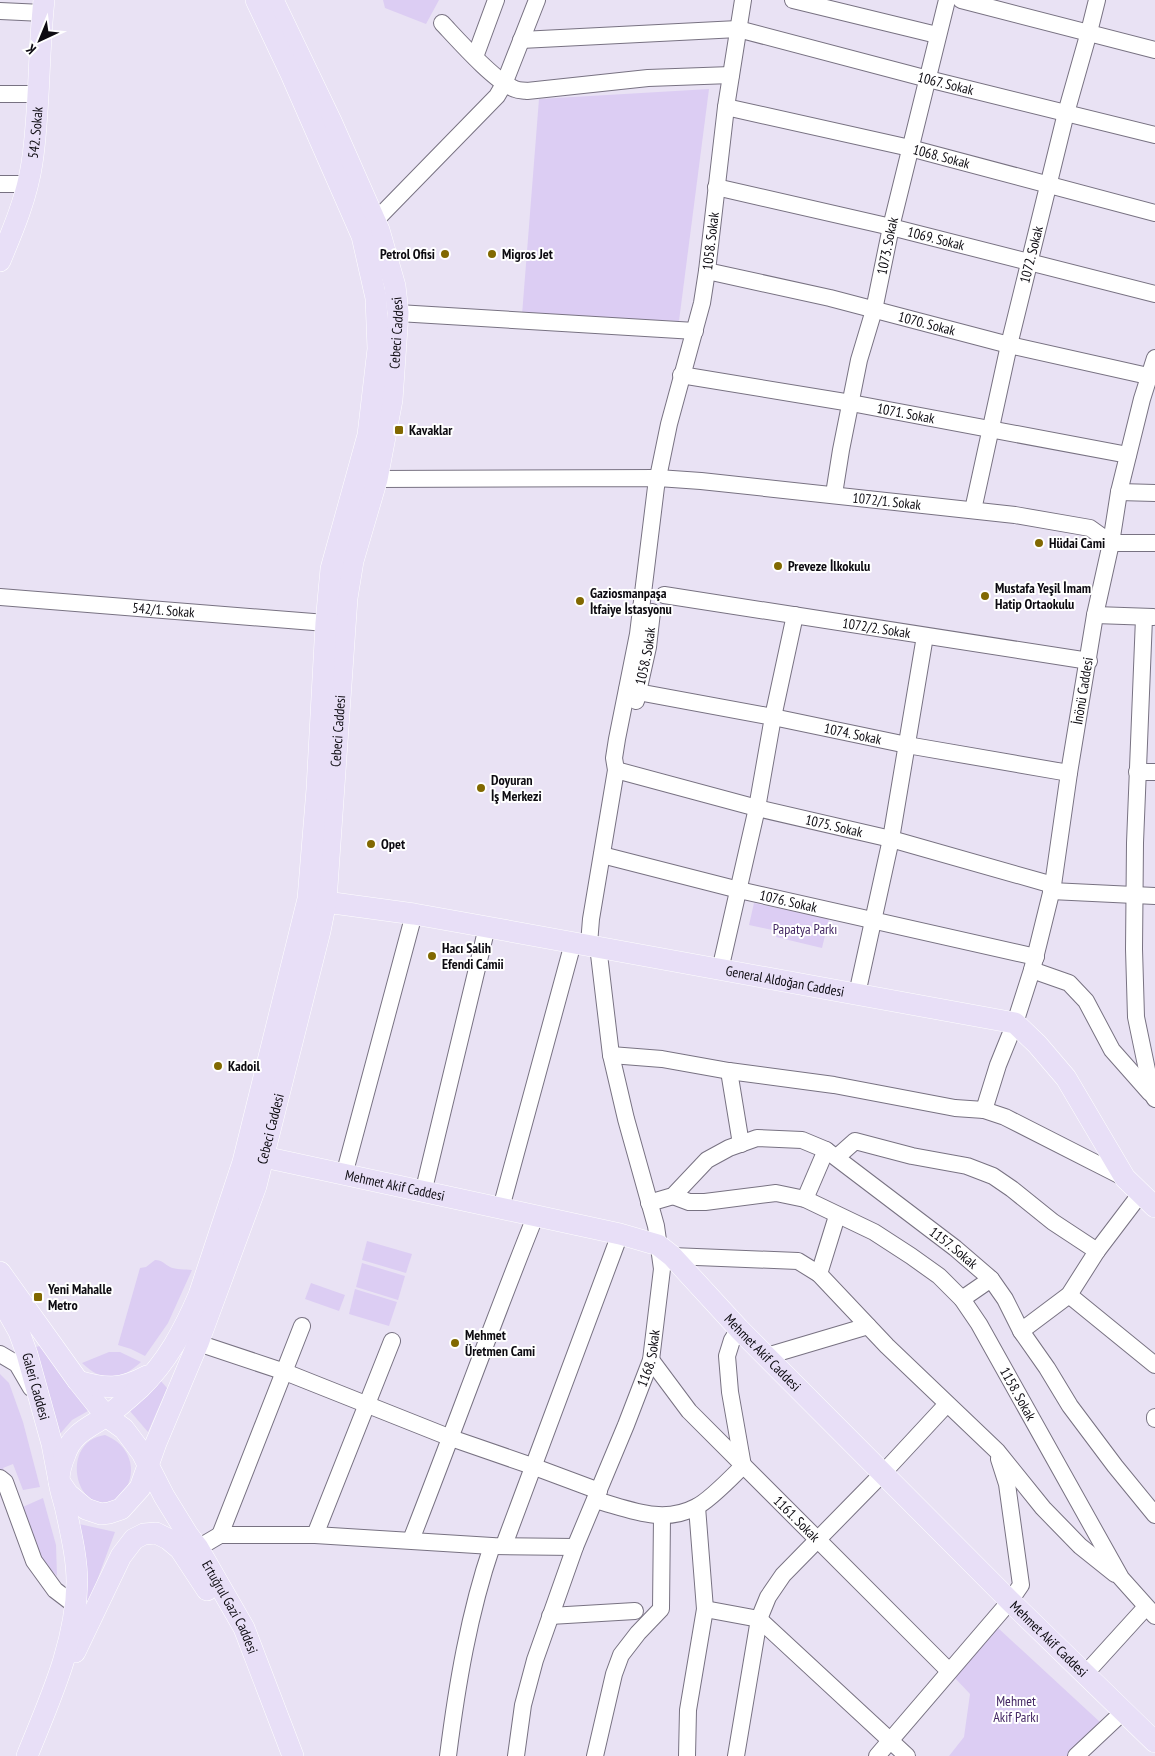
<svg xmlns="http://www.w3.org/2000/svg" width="1155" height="1756" viewBox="0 0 1155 1756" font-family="'PT Sans Narrow',sans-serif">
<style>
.green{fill:#dccdf3}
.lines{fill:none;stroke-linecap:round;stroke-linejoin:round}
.minor-casing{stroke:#787282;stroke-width:18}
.major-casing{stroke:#fff;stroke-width:22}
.minor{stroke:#fff;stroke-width:16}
.major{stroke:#e8dff7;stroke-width:21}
.poi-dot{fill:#816800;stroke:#fff;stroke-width:2}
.labels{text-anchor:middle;stroke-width:4;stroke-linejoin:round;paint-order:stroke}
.street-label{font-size:14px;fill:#0d0b11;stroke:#fff}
.poi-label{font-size:14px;font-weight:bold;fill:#0d0b11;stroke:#fff;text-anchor:start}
.park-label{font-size:14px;fill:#432663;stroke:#fff}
</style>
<rect width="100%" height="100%" fill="#e9e2f4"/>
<g class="green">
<polygon points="383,0 439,0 426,24 385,8"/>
<polygon points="709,89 679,321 522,315 539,99"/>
<polygon points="754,903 829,919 822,948 776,937 777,931 749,925"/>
<polygon points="367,1241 412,1254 406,1273 362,1260"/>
<path d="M155,1260C163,1260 164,1264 170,1267C176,1270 185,1269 192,1270L168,1323L145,1356L131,1349L118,1345L140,1268L146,1267Z"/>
<polygon points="362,1263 405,1276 398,1300 356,1287"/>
<polygon points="311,1283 345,1295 339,1311 305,1299"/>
<polygon points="355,1289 397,1302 389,1326 349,1314"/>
<polygon points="43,1345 88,1411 72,1420 59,1435 33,1348"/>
<path d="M109,1352H120L141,1362C120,1381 103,1383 82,1363Z"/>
<polygon points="0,1374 9,1383 23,1422 40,1487 23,1490 13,1464 3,1468 7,1478 0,1473"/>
<polygon points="160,1380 167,1388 148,1432 130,1411"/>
<path d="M105,1435C129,1444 139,1470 124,1492C122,1496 117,1499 112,1501C74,1514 60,1441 105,1435Z"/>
<polygon points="43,1498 56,1545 57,1576 35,1554 16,1510"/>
<polygon points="79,1524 115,1532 89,1602 87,1601 85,1562"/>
<polygon points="997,1627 1101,1723 1067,1756 949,1756 964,1737 970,1694 954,1677"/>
</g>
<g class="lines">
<g class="minor-casing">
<g id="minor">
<polyline points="793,0 937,35"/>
<polyline points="961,0 1155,50"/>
<polyline points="0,11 43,13"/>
<path d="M442,23C458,40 495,82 515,89C519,91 523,90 527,91L648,78L731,75"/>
<path id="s1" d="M521,40L738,29L928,79L1155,135"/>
<polyline points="475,57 496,0"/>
<polyline points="0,94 37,94"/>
<path id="s2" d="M726,107L910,148L1155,213"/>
<polyline points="0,184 28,184"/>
<path id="s3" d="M716,187L891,227L1155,294"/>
<polyline points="375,221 497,96 504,84 537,0"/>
<path id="s4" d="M707,271L830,298L1009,345L1148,376"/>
<polyline points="398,313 695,331"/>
<path id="s5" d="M681,375L851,403L1128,455"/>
<path id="s6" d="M377,479L658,478L701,481L1015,515L1090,528L1111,543H1155"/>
<polyline points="1119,492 1155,493"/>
<path id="s7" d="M834,494L841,450L859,360L874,310L891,227L947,0"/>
<path id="s8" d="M973,510L1009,345L1066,113L1089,32L1097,0"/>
<path id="s9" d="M664,595L1089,661"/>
<path id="s10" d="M0,597L326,623"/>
<polyline points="1095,615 1153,617"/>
<polyline points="1144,618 1135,843 1134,949 1136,1017 1152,1094 1155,1099"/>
<path id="s11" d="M627,690L773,717L907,745L1069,773"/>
<path id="s12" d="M636,701L648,647L652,612"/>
<path id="s13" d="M616,770L757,808L891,839L1053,885"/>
<polyline points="1137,772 1155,772"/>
<path id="s14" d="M602,855L739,890L1036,957"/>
<polyline points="1051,891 1155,896"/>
<path id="s15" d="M589,944L591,919L616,770L614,758L617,739L638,634L656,487L669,424L702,303L707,271L726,107L743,0"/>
<polyline points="720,970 757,808 773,717 795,615"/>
<polyline points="1032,970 1069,983 1086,1001 1112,1050 1150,1093"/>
<polyline points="857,994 891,839 925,636"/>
<polyline points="611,1055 662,1059 729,1071 834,1085 955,1108 984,1110 1005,1117 1125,1178"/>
<polyline points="729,1071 741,1144"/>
<path id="s16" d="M984,1110L998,1065L1015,1023L1032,970L1053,885L1069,773L1095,615L1111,543L1119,492L1142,399L1155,358"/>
<polyline points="837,1157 855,1141 912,1156 967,1166 993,1176 1012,1189 1053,1222 1097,1251"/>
<polyline points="344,1175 414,914"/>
<polyline points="423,1193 487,927"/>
<path id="s17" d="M673,1196L689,1202H705L776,1193L805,1199L874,1232L911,1256L939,1276L962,1299L979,1324L1121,1578L1155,1616"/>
<polyline points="805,1199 826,1150"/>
<path id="s18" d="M649,1203L673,1196L707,1160L729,1148L757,1138L802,1140L826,1150L955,1248L991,1279L1005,1299L1021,1331L1047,1368L1070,1406L1115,1466L1155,1515"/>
<polyline points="501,1208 573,943"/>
<polyline points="672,1256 798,1261 819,1274 887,1346 997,1451 1043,1508 1080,1546 1115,1574"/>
<polyline points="819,1274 837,1216"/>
<polyline points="1069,1295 1155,1365"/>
<polyline points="962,1299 991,1279"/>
<polyline points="1021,1331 1069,1295 1097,1251 1141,1193"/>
<polyline points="198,1343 285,1372 451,1438 532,1466 599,1491"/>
<polyline points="0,1354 17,1364 31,1388"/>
<polyline points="767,1356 868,1326"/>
<path id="s19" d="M651,1360L689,1411L949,1671"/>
<polyline points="1155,1417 1155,1419"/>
<polyline points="0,1478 5,1482 34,1561 55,1590 76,1606"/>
<path d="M595,1500C629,1509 662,1525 696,1507C709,1501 732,1477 743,1466L730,1392L727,1356L732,1340L739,1329"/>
<polyline points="220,1535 302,1326"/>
<polyline points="315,1535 392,1341"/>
<path d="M411,1540C453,1433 492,1324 535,1217"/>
<polyline points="504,1545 620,1234"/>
<polyline points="198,1548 220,1535 315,1535 492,1546 575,1547"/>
<polyline points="705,1609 759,1619 907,1756"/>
<polyline points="550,1616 635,1611"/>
<polyline points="1086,1673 1146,1607"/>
<path d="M448,1756C457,1685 469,1613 492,1546"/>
<path id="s20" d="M516,1756L523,1705L535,1660L575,1547L626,1425L651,1360L662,1269L656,1226L626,1119L611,1055L598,946"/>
<polyline points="595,1756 614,1674 621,1655 638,1633 661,1609 662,1517"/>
<polyline points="687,1756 688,1710 705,1609 697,1507"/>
<polyline points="736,1756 759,1619 768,1597 783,1575 883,1473 947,1404"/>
<polyline points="877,1756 1010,1601 1021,1585 1007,1484 999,1459"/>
<polyline points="1076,1756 1124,1711"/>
</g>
</g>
<g class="major-casing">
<g id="major">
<path id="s21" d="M0,261C13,230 27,197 32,163C40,110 38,54 44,0"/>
<path id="s22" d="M311,900L414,914L487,927L1015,1023L1037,1044L1066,1078L1125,1178L1155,1207"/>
<path id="s23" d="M264,1157L620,1234L658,1245L672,1256L739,1329L1010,1601L1155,1742"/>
<path id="s24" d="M0,1272L78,1381L106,1416L124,1429L142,1453L164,1496L188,1535L198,1548L244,1628L293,1756"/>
<path id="s25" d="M0,1298L19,1332L27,1354L52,1444L59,1481L68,1494L86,1509L101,1514L109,1513L121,1509L140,1488L156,1443L198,1343L256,1186L320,931L326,901L347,598L353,561L377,479L392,400L398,313L395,286L379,230L331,121L273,0"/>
<path d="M78,1381C105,1389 121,1390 147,1376"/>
<polyline points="75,1652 121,1556 134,1539 144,1534 156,1533 168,1539 180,1549 207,1590"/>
<path d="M27,1756C50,1699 76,1644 77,1582C77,1558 71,1534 66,1510C64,1501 60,1490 59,1481C59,1472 62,1462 65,1455C72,1433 90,1427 108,1415C119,1407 130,1397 140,1388C167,1362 184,1330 199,1295L243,1162L308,899L317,789L326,623L331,569L368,435L378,349L376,298L362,236L291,74L256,0"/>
</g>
</g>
<use href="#minor" class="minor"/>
<use href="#major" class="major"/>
</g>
<g class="poi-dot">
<circle cx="445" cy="254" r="5"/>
<circle cx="492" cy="254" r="5"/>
<rect x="394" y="425" width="10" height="10" rx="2.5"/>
<circle cx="1039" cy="543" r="5"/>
<circle cx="778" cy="566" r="5"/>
<circle cx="985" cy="596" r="5"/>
<circle cx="580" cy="601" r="5"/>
<circle cx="481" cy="788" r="5"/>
<circle cx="371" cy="844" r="5"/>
<circle cx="432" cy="956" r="5"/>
<circle cx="218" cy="1066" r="5"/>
<rect x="33" y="1292" width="10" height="10" rx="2.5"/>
<circle cx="455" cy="1343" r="5"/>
</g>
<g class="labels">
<g class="street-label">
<text dy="5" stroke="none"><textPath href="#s1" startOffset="432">1067. Sokak</textPath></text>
<text dy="5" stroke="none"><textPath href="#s21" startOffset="134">542. Sokak</textPath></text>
<text dy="5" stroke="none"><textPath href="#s2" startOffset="221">1068. Sokak</textPath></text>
<text dy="5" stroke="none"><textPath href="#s3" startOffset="226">1069. Sokak</textPath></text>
<text dy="5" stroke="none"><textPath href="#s15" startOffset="715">1058. Sokak</textPath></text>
<text dy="5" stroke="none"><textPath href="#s7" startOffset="254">1073. Sokak</textPath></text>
<text dy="5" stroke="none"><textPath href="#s8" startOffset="262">1072. Sokak</textPath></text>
<text dy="5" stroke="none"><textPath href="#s4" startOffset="226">1070. Sokak</textPath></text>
<text dy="5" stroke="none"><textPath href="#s25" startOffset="1489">Cebeci Caddesi</textPath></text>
<text dy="5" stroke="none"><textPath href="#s5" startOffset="228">1071. Sokak</textPath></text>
<text dy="5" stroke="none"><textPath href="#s6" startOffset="511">1072/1. Sokak</textPath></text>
<text dy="5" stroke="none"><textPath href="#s10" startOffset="164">542/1. Sokak</textPath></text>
<text dy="5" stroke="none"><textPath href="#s9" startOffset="215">1072/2. Sokak</textPath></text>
<text dy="5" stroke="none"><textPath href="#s12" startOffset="46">1058. Sokak</textPath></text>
<text dy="5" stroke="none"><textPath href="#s16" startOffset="432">İnönü Caddesi</textPath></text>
<text dy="5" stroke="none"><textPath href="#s25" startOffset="1085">Cebeci Caddesi</textPath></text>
<text dy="5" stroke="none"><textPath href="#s11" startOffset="230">1074. Sokak</textPath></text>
<text dy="5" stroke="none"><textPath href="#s13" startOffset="225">1075. Sokak</textPath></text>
<text dy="5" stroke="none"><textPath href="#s14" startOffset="192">1076. Sokak</textPath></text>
<text dy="5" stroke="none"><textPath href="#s22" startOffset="481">General Aldoğan Caddesi</textPath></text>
<text dy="5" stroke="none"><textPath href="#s25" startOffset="680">Cebeci Caddesi</textPath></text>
<text dy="5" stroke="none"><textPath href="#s23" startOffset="134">Mehmet Akif Caddesi</textPath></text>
<text dy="5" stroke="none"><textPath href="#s18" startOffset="361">1157. Sokak</textPath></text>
<text dy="5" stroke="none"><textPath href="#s23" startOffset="554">Mehmet Akif Caddesi</textPath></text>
<text dy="5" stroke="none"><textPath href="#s20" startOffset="421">1168. Sokak</textPath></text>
<text dy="5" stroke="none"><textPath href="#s25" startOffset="96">Galeri Caddesi</textPath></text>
<text dy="5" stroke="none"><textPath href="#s17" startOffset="432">1158. Sokak</textPath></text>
<text dy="5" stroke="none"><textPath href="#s19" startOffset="216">1161. Sokak</textPath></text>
<text dy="5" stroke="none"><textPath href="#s24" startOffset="409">Ertuğrul Gazi Caddesi</textPath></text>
<text dy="5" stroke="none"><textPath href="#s23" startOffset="959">Mehmet Akif Caddesi</textPath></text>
</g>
<g class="poi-label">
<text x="435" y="259" text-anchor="end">Petrol Ofisi</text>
<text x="502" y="259">Migros Jet</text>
<text x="409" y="435">Kavaklar</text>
<text x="1049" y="548">Hüdai Cami</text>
<text x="788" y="571">Preveze İlkokulu</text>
<text x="995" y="593">Mustafa Yeşil İmam<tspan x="995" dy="16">Hatip Ortaokulu</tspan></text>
<text x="590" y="598">Gaziosmanpaşa<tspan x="590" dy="16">İtfaiye İstasyonu</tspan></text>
<text x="491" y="785">Doyuran<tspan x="491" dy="16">İş Merkezi</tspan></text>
<text x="381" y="849">Opet</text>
<text x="442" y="953">Hacı Salih<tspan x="442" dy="16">Efendi Camii</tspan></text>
<text x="228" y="1071">Kadoil</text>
<text x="48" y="1294">Yeni Mahalle<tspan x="48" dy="16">Metro</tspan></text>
<text x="465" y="1340">Mehmet<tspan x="465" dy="16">Üretmen Cami</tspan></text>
</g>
<g class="park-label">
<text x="805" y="934">Papatya Parkı</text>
<text x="1016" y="1706">Mehmet<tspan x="1016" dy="16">Akif Parkı</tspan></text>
</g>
</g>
<g transform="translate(40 40) rotate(224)" stroke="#ffffff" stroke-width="4" paint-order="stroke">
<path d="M0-4L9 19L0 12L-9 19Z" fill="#0d0b11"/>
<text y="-8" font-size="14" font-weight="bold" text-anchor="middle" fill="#0d0b11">K</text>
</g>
</svg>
